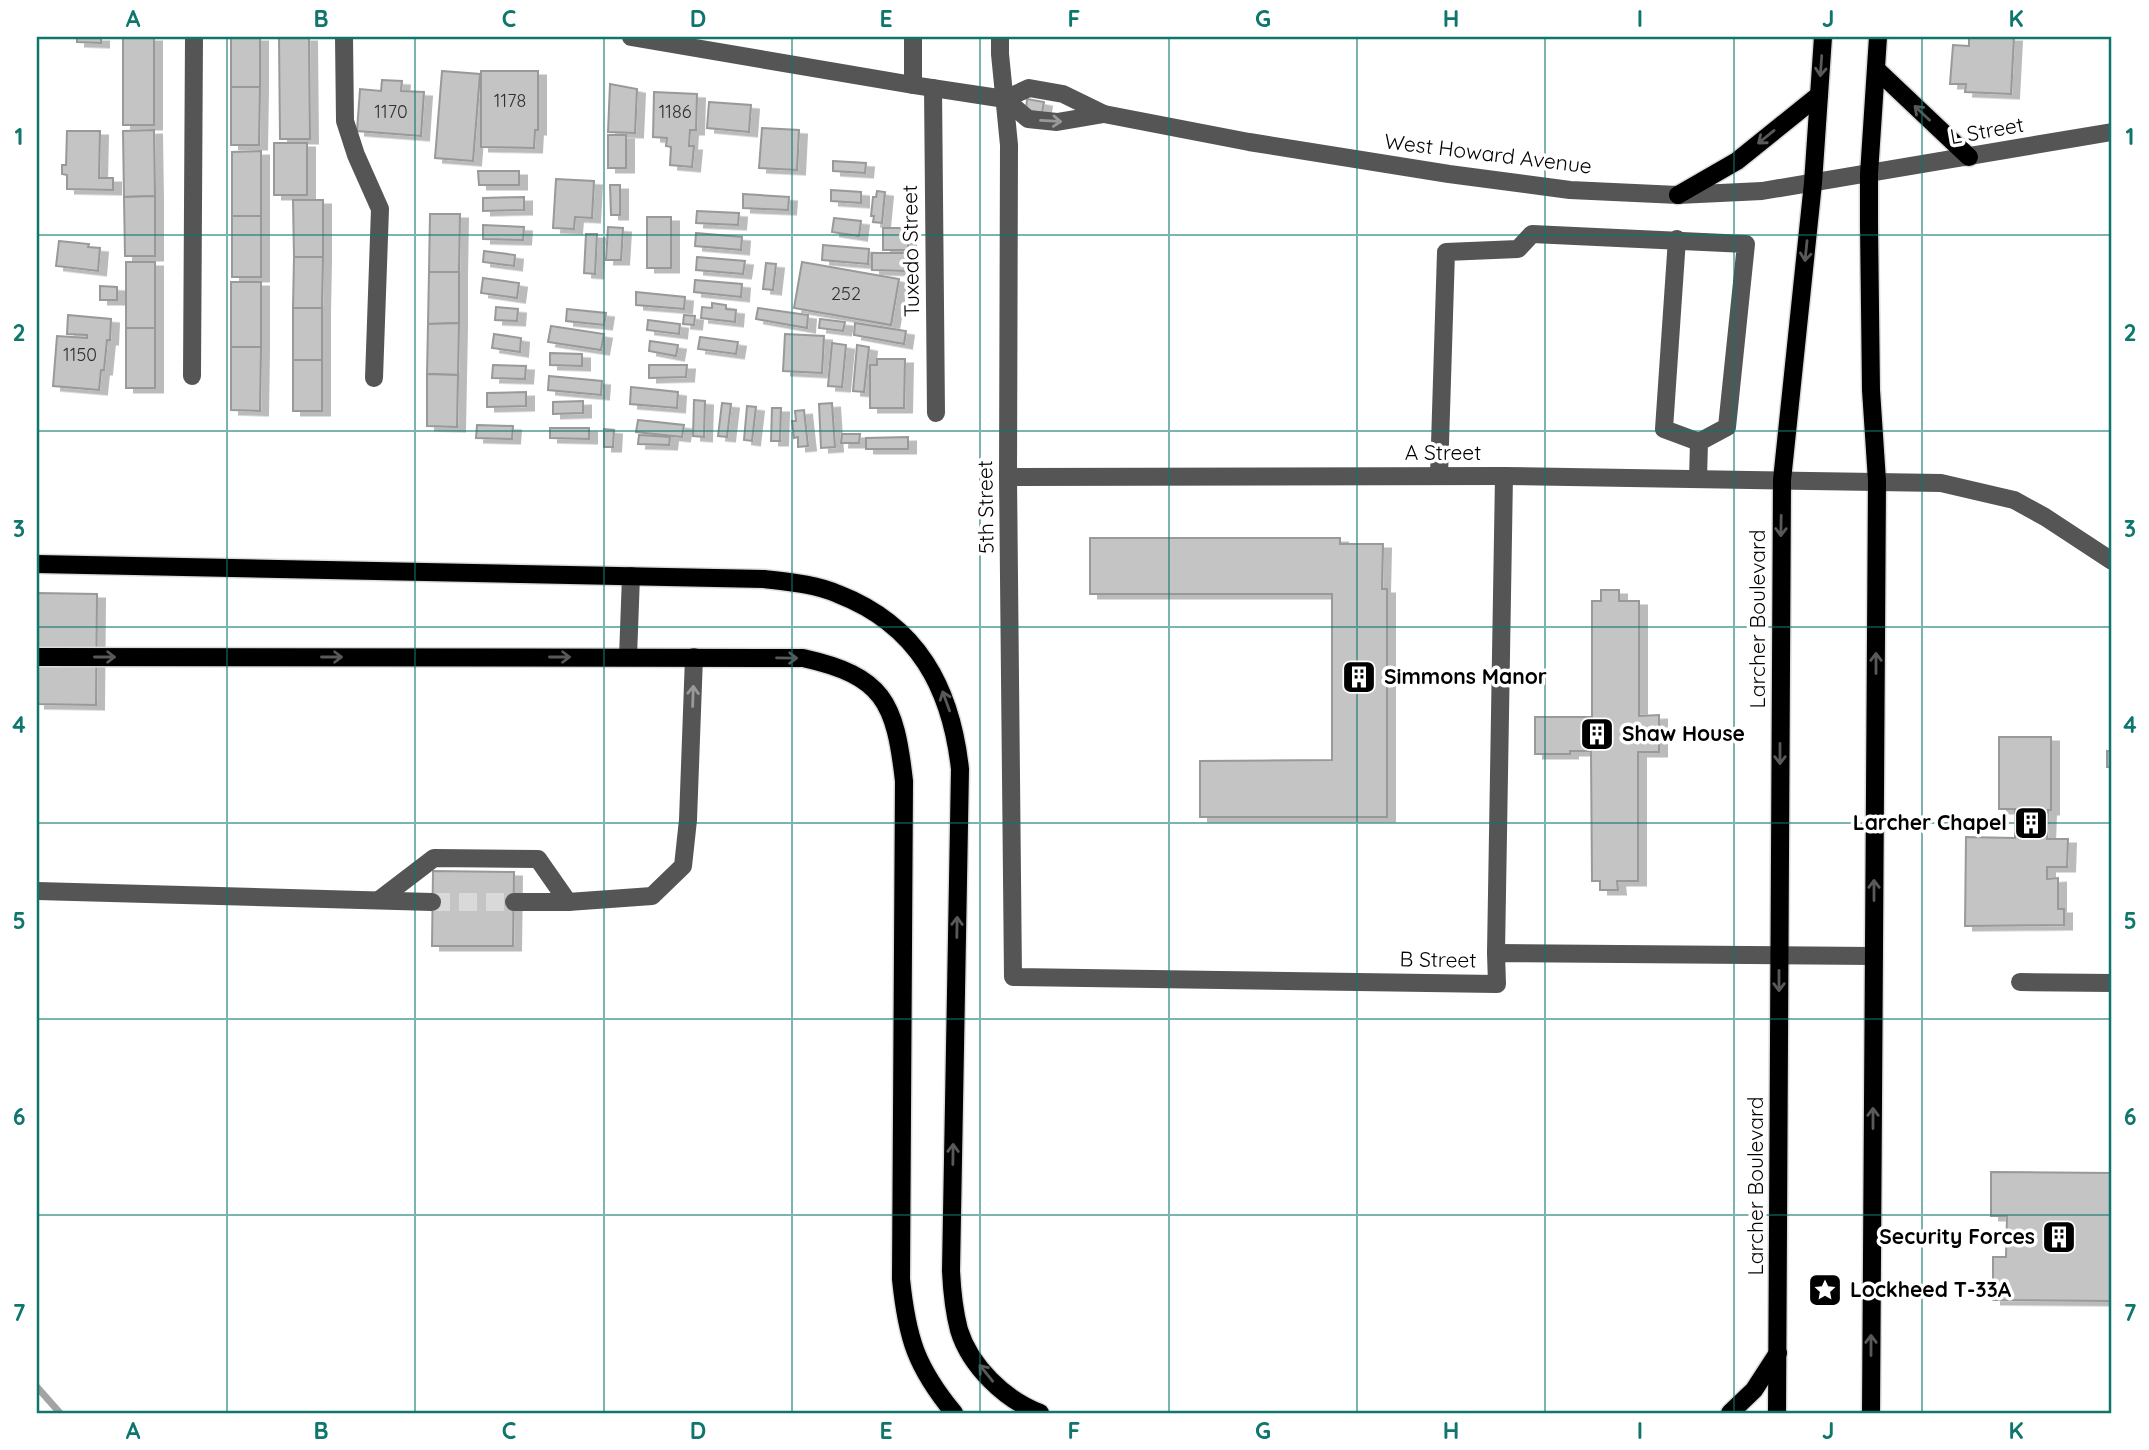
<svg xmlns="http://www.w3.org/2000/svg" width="2149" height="1450" viewBox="0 0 2149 1450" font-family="Quicksand,sans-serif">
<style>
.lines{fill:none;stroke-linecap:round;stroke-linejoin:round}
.stream{stroke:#a3a3a3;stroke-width:7}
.building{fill:#c4c4c4;stroke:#999;stroke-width:2;filter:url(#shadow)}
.minor-tunnel{stroke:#d9d9d9;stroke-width:18;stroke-dasharray:18 9;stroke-linecap:butt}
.major-casing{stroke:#dbdbdb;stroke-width:21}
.minor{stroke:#555;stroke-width:18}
.major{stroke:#000;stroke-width:18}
.oneway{stroke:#595959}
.oneway2{stroke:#999}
.grid{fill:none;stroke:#0f766e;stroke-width:2;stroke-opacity:0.55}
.labels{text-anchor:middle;stroke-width:7;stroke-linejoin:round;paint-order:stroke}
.number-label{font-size:18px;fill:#313131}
.street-label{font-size:21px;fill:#000;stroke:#fff}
.poi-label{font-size:21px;font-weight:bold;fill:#000;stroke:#fff;text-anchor:start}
.neatline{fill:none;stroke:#0f766e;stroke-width:2.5}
.grid-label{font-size:23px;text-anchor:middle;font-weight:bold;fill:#0f766e}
</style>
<defs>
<filter id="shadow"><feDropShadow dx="8" dy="4.5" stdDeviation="0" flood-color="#0004"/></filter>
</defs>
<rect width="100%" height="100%" fill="#fff"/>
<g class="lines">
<polyline class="stream" points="37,1387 60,1413"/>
</g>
<g class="building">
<polygon points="77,37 101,37 101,43 77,42"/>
<rect x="123" y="37" width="31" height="88"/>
<rect x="231" y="37" width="29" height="50"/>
<polygon points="279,37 309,37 310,139 280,139"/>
<polygon points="1969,37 2014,37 2011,94 1965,92 1966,84 1950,84 1953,45 1969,46"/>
<polygon points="442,71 480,74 473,161 435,158"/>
<polygon points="481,71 538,71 538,130 535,130 534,148 481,147"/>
<polygon points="382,80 402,81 401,91 424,92 421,136 357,131 360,89 381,91"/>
<polygon points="610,84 637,89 635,133 608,132"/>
<polygon points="231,87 260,87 259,145 231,145"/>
<polygon points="654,92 697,94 696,130 690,130 689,146 694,146 692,167 670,165 671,147 666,146 667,138 653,137"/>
<polygon points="1027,99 1044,102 1042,113 1026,110"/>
<polygon points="709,102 751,105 749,132 707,128"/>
<polygon points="762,128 799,130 797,170 759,168"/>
<polygon points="154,130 155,196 124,197 123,131"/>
<polygon points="67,131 100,131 99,178 113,178 113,190 67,189 67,175 62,174 62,165 66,165"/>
<rect x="608" y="135" width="18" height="33"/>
<rect x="274" y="143" width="33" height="52"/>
<polygon points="261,151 261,216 232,216 232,152"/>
<polygon points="833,161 866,163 865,173 833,171"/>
<polygon points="478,171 519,171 519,185 479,185"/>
<polygon points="556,179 594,181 592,218 575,217 574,229 553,228"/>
<polygon points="610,185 620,185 620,215 611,215"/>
<polygon points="831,190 861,192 861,203 831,201"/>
<polygon points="877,191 885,192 882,223 873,222 874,216 871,216 873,197 876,197"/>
<polygon points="743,194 789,197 788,210 743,208"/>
<polygon points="155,196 155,256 125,256 124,197"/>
<polygon points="524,197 524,210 483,211 483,198"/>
<polygon points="293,200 323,200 323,257 294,257"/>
<polygon points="697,211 739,213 738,225 696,223"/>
<polygon points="430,214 460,214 459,272 429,272"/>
<rect x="232" y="216" width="29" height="61"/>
<rect x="647" y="217" width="24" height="51"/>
<polygon points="834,218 861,221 859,236 832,232"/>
<polygon points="483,225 524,227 523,240 483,239"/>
<polygon points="608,227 623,228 621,260 606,260"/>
<rect x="883" y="228" width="25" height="22"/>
<polygon points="696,233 742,237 741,250 695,246"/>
<polygon points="586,234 597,234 595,274 584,273"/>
<polygon points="59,241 89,244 88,247 100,248 98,271 56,266"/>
<polygon points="823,245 869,249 868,264 822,260"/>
<polygon points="484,251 515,255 514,266 483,262"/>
<polygon points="872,253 907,253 907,271 872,270"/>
<polygon points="294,257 323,257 322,308 293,308"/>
<polygon points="697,257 745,261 743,274 696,270"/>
<rect x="126" y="262" width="29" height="66"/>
<polygon points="802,262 899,279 891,325 794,308"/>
<polygon points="766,263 776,264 773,290 763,289"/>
<polygon points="429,272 459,272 459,323 428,324"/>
<polygon points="483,278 519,283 517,298 481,293"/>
<polygon points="695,280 742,284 741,297 694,292"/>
<rect x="231" y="282" width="30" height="65"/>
<polygon points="100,286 117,287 117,300 100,300"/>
<polygon points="636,292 685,297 684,309 636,305"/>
<polygon points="712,303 726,305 726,309 736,310 735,322 701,318 702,307 712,308"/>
<polygon points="496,307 518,309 517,321 495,320"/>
<rect x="293" y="308" width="29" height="52"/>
<polygon points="758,308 808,315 807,328 756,319"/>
<polygon points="567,309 606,313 604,325 566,321"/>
<polygon points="68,315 111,319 110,340 107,340 104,370 101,370 99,390 53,386 57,336 87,338 87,335 67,334"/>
<polygon points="684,315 695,316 694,325 683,324"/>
<polygon points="820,319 845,322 843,331 819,328"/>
<polygon points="648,320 680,324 679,334 647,330"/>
<polygon points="459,323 458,375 427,374 428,324"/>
<polygon points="855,323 906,331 904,344 854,335"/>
<polygon points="551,326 604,334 601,350 548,342"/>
<rect x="126" y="328" width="29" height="60"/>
<polygon points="494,334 521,338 520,352 492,348"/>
<polygon points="785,334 824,336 822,373 783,371"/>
<polygon points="700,337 738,342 736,354 698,349"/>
<polygon points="650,341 678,345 676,356 649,351"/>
<polygon points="832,343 846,345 842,387 828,386"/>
<polygon points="857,345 869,347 864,392 853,391"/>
<polygon points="231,347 261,347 260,411 231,410"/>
<polygon points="550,353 582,354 582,366 550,365"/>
<polygon points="877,359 905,359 904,408 870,408 870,365 877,365"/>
<rect x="293" y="360" width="29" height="51"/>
<polygon points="493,365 526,366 525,379 492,378"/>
<polygon points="649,365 687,365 686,377 649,378"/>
<polygon points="427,374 458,375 457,427 427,426"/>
<polygon points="549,376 602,381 601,395 548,390"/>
<polygon points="631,387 678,392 677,408 630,404"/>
<polygon points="526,392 526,406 487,407 487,393"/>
<polygon points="694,400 705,401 704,437 693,436"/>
<polygon points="583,401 583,413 553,414 553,402"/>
<polygon points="722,403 731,404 727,437 718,436"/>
<polygon points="832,403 835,447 821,448 819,404"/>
<polygon points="747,406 756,407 752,441 744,440"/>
<polygon points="772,408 781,408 780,441 771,441"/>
<polygon points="804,410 808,446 798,447 798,437 794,438 792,421 796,421 795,411"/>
<polygon points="638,420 684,425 682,437 636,432"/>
<polygon points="477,425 513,426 512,439 476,438"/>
<polygon points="550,428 589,428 589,439 550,438"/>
<polygon points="604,429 614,430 613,447 604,447"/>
<polygon points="842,434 860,434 859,443 841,443"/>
<polygon points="639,435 670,437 669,445 638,444"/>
<polygon points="908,437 908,449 866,449 866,438"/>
<polygon points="1090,538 1340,538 1340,544 1383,544 1382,589 1387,589 1387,817 1200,817 1200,761 1332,760 1332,594 1090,594"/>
<polygon points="1601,590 1619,590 1619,601 1639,601 1639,716 1659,715 1659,752 1638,752 1638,881 1617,881 1618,890 1600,890 1600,881 1592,881 1591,751 1570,751 1570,754 1535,754 1535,717 1592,717 1592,601 1601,601"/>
<polygon points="37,593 97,594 96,705 37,704"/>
<polygon points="1999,737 2051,737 2051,810 2048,810 2047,839 2068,839 2067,867 2047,867 2047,879 2058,878 2058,909 2064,909 2064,925 1965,926 1966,837 2015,838 2015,809 1999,809"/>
<polygon points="2107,751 2112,752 2112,767 2107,767"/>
<polygon points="433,871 514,872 513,946 432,946"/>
<polygon points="1991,1172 2112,1173 2112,1301 1993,1300 1993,1257 2006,1257 2007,1216 1991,1216"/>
</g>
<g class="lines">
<polyline class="minor-tunnel" points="432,902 514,902"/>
<g class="major-casing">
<g id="major">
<polyline points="1876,69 1969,157"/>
<polyline points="1678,195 1737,161 1819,95"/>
<path d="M37,564L764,579C789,582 815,584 838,594C918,625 951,688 960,769L951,1271C952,1292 954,1311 959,1330C970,1366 1005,1400 1040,1413"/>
<path d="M37,657L803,658C884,676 895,702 904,781L901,1279C907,1338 916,1367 954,1413"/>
<polyline points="1730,1413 1754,1390 1778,1353"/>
<polyline points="1777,1413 1782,480 1813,183 1823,37"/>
<polyline points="1871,1413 1877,481 1871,390 1869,224 1869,174 1878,37"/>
</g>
</g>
<g class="minor">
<polyline points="344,37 345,121 356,155 380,209 374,378"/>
<polyline points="631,37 913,85 1005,99 1028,119 1057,122 1104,114"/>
<polyline points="913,37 913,85"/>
<polyline points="1000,37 1000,54 1009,145 1008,477 1013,977 1497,984 1496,953 1874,956"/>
<polyline points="933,88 936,413"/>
<polyline points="1005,99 1029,88 1063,94 1104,114 1249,142 1449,174 1570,190 1678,195 1762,191 2112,132"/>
<polyline points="1677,239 1664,429 1699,442"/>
<polyline points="192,376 194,37"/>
<polyline points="1439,476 1446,252 1518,249 1532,234 1746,244 1727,427 1699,442 1698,479"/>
<polyline points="1008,477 1504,476 1941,483 2014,500 2045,517 2112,561"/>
<polyline points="628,657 631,576"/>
<polyline points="37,891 432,902"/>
<polyline points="379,900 434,858 538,859 568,902"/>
<polyline points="514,902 568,902 652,896 683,866 688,820 694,657"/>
<polyline points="1496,953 1504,476"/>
<polyline points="2020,982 2112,983"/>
</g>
<use href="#major" class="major"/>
</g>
<defs><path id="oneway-shaft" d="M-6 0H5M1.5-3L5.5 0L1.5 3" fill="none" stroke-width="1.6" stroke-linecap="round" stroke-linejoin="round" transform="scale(1.75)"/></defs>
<g class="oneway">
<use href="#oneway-shaft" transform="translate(1821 66) rotate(94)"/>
<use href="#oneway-shaft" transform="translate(1922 113) rotate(-137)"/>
<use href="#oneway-shaft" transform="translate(1766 137) rotate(141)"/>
<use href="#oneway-shaft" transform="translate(1806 251) rotate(96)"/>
<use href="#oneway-shaft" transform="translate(1781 526) rotate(91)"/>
<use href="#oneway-shaft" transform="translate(105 657)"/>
<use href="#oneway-shaft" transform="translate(332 657)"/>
<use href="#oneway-shaft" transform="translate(560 657)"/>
<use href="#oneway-shaft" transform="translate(787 658) rotate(1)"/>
<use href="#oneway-shaft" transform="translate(1876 663) rotate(-90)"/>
<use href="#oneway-shaft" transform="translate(946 701) rotate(-110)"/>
<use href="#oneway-shaft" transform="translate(1780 754) rotate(90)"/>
<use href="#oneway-shaft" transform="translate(1874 890) rotate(-90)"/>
<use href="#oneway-shaft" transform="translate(957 927) rotate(-89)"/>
<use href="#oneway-shaft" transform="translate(1779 981) rotate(90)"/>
<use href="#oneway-shaft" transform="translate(1873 1118) rotate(-90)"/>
<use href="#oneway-shaft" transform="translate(953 1154) rotate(-89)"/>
<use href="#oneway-shaft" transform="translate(1871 1345) rotate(-90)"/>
<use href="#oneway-shaft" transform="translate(986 1373) rotate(-129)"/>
</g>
<g class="oneway2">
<use href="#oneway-shaft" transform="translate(1051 121) rotate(3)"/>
<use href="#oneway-shaft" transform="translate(693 696) rotate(-88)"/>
</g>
<path class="grid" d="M227,37V1413M415,37V1413M604,37V1413M792,37V1413M980,37V1413M1169,37V1413M1357,37V1413M1545,37V1413M1734,37V1413M1922,37V1413M37,235H2112M37,431H2112M37,627H2112M37,823H2112M37,1019H2112M37,1215H2112"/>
<defs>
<g id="building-square" transform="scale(1.75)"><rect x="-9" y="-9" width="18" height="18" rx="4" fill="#000" stroke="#fff"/><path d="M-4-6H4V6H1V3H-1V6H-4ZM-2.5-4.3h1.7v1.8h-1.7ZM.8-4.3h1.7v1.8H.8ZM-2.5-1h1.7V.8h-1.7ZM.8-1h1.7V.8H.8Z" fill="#fff"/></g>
<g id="sight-square" transform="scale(1.75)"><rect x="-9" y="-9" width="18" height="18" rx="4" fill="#000" stroke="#fff"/><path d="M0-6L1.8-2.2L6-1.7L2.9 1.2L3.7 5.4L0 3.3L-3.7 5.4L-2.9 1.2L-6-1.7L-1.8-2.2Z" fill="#fff"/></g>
</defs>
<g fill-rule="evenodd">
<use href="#building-square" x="1359" y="677"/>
<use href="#building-square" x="1597" y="734"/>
<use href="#building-square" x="2031" y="823"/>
<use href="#building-square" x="2059" y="1237"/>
<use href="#sight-square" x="1825" y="1290"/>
</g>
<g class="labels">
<g class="number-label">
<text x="510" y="107">1178</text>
<text x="391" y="118">1170</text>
<text x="675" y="118">1186</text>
<text x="846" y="300">252</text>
<text x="80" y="361">1150</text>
</g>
<g class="street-label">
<text transform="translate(1987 131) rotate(-10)" y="7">L Street</text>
<text transform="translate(1488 154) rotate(7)" y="7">West Howard Avenue</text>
<text transform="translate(911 251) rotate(-91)" y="7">Tuxedo Street</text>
<text x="1443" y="460">A Street</text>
<text transform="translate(986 507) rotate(-91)" y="7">5th Street</text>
<text transform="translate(1758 619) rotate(-90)" y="7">Larcher Boulevard</text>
<text transform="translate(1438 960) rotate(1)" y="7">B Street</text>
<text transform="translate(1756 1186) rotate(-90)" y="7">Larcher Boulevard</text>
</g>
<g class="poi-label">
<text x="1384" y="684">Simmons Manor</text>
<text x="1622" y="741">Shaw House</text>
<text x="2007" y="830" text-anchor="end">Larcher Chapel</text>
<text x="2035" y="1244" text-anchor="end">Security Forces</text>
<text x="1850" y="1297">Lockheed T-33A</text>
</g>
</g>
<rect width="2149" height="1450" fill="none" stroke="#ffffff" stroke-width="77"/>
<rect x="38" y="38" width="2072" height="1374" class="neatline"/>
<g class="grid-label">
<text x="133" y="27">A</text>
<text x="321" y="27">B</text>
<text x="509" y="27">C</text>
<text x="698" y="27">D</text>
<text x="886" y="27">E</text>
<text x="1074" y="27">F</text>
<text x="1263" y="27">G</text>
<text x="1451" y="27">H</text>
<text x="1640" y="27">I</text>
<text x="1828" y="27">J</text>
<text x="2016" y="27">K</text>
<text x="19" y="145">1</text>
<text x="2130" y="145">1</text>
<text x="19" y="341">2</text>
<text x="2130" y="341">2</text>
<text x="19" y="537">3</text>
<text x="2130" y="537">3</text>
<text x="19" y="733">4</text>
<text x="2130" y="733">4</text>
<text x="19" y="929">5</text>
<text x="2130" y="929">5</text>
<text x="19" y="1125">6</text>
<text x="2130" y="1125">6</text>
<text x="19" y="1321">7</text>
<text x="2130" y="1321">7</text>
<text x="133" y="1439">A</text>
<text x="321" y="1439">B</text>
<text x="509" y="1439">C</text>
<text x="698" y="1439">D</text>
<text x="886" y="1439">E</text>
<text x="1074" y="1439">F</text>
<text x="1263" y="1439">G</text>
<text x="1451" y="1439">H</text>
<text x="1640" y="1439">I</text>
<text x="1828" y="1439">J</text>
<text x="2016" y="1439">K</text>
</g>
</svg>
